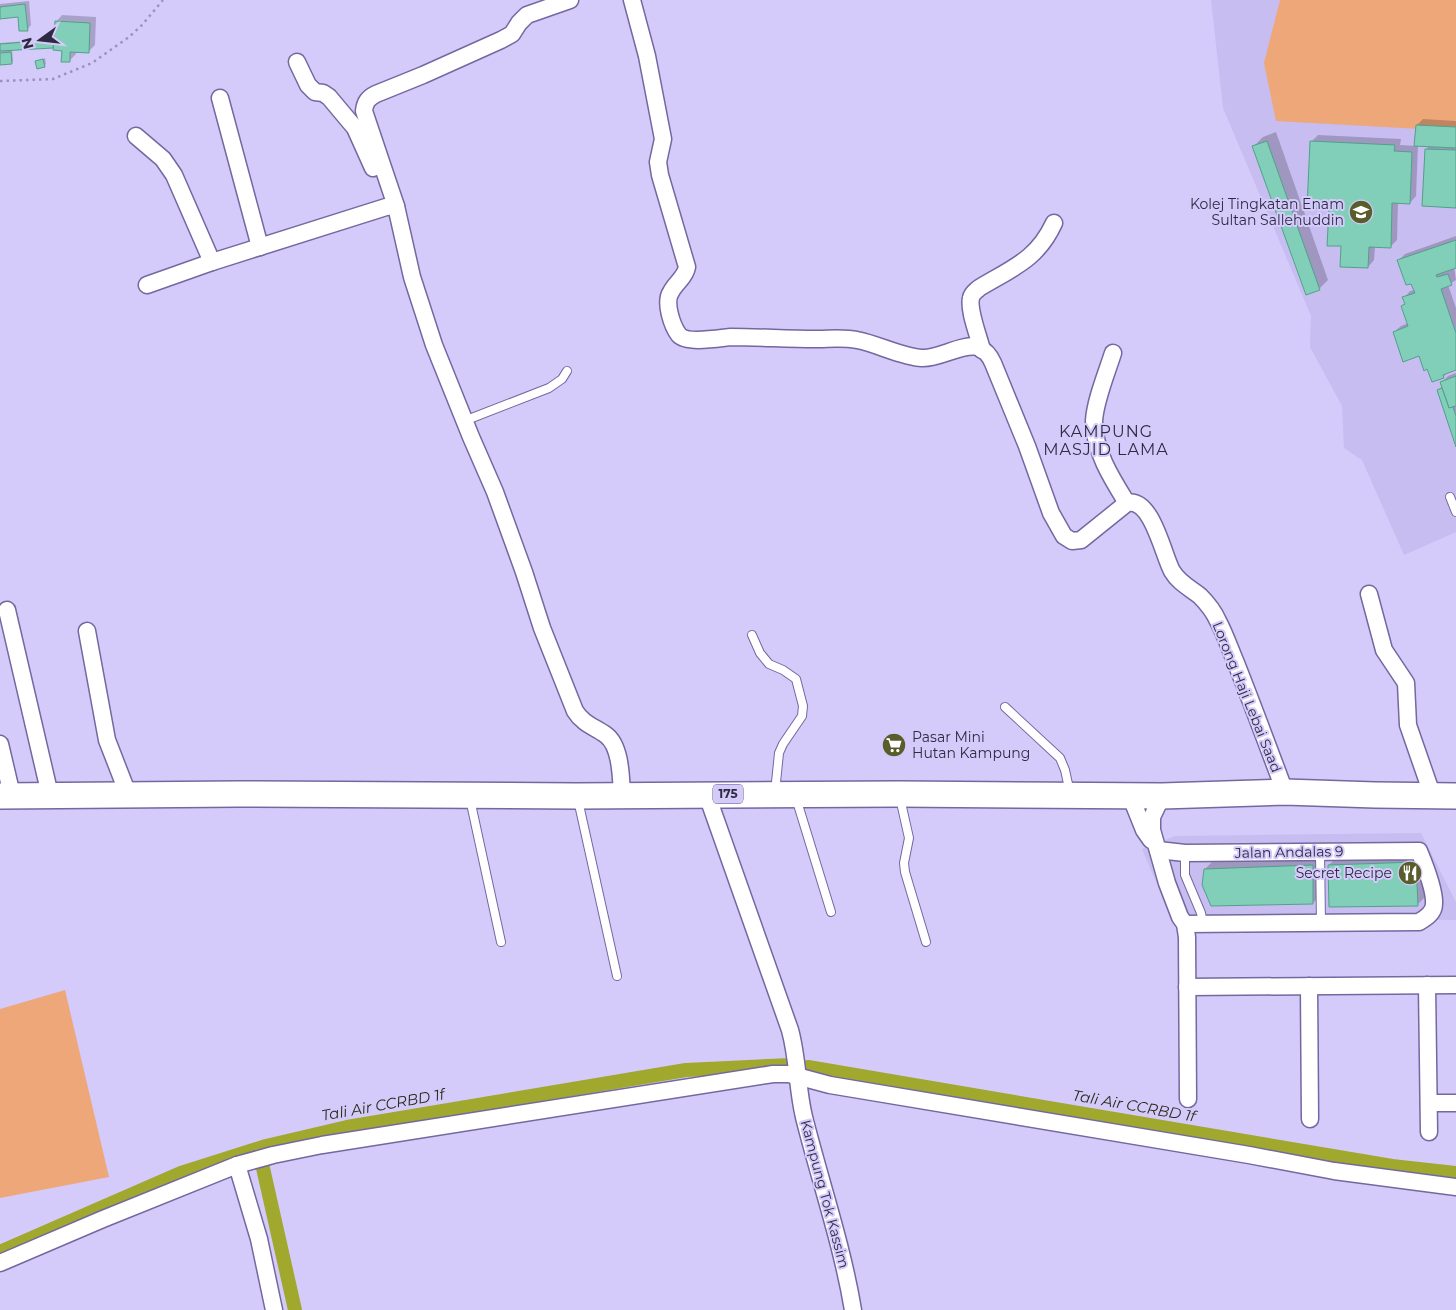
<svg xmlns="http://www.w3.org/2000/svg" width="1456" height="1310" viewBox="0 0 1456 1310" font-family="Montserrat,sans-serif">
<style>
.built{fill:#c7bdf1}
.green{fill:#eea779}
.shadow{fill:#0003}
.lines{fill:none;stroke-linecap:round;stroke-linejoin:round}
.canal{stroke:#a0a82e;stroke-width:14}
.building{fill:#81cfb8;stroke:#52a08a}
.service-casing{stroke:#74689f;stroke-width:10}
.minor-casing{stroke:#74689f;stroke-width:19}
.primary-casing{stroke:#74689f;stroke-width:28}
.path{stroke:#9a93ba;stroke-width:2.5;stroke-dasharray:2.5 4;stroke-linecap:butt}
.service{stroke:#fff;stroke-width:8}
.minor{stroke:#fff;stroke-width:16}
.primary{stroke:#fff;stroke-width:25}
.labels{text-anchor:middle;stroke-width:4;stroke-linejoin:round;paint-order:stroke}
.shield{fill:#d4cbfb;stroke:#605a7a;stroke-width:1}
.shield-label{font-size:12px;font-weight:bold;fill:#2f2a42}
.poi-label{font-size:14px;fill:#2f2a42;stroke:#d4cbfb;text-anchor:end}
.street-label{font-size:14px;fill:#2f2a42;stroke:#d4cbfb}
.water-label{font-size:15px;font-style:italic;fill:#292b17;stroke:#d4cbfb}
.quarter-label{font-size:16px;letter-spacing:1px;fill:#2f2a42;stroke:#d4cbfb}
</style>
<rect width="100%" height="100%" fill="#d4cbfb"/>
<g class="built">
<polygon points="1211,0 1456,0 1456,532 1404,555 1362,460 1344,448 1342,406 1310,347 1311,316 1223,108"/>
<polygon points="1421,833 1456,902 1456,920 1171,917 1142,849 1175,836"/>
</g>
<g class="green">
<polygon points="1280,0 1456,0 1456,131 1276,121 1264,63"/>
<polygon points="65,990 109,1177 0,1198 0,1009"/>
</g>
<g class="shadow">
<polygon points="29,1 31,25 27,30 19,16 0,18 0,4"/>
<polygon points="62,15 96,17 95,45 88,52 76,51 76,54 69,61 63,50 56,22"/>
<polygon points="53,39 52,47 12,49 13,61 12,63 0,64 0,43"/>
<polygon points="45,58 46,64 44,66 37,61"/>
<polygon points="1423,119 1456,121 1456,207 1426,149 1430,145 1418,145 1416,196 1410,203 1398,202 1397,240 1390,247 1375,246 1374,260 1368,267 1343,245 1330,208 1311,142 1318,135 1401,139 1400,145 1416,146 1417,125"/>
<polygon points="1276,132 1328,280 1319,289 1254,146 1263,137"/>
<polygon points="1456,236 1456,267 1454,267 1456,280 1448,285 1456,308 1456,369 1448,372 1443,377 1428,367 1419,355 1394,332 1401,326 1408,323 1402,306 1406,303 1404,298 1410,291 1415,290 1399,260 1405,254"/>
<polygon points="1456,373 1456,443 1438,390 1443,386 1442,382 1448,376"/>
<polygon points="1424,854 1426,896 1417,905 1329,865 1338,856"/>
<polygon points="1322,857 1322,894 1313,903 1205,869 1214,860"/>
</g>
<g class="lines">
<g class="canal">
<polyline points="808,1067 1392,1166 1456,1173"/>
<polyline points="263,1168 295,1310"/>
<polyline points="0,1252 181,1173 266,1146 347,1127 686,1070 791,1065"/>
</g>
</g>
<g class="building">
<polygon points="25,4 28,31 19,31 18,17 0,19 0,7"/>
<polygon points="55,21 90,23 89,53 70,52 70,62 61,62 62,51 53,50"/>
<polygon points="54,40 53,48 0,51 0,44"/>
<polygon points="11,52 12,64 0,65 0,53"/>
<polygon points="43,59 45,67 37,69 35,61"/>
<polygon points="1416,125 1456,127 1456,148 1414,146"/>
<polygon points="1267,141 1320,290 1306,295 1252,146"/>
<polygon points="1310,141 1395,145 1394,151 1412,152 1410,204 1392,203 1391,248 1369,247 1368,268 1340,267 1341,246 1327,246 1329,209 1307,208"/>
<polygon points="1425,149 1456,150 1456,208 1422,206"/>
<polygon points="1456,240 1456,268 1436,275 1437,277 1448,274 1452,285 1441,289 1456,333 1456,370 1443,375 1444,378 1432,382 1427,369 1424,371 1419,356 1403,362 1393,332 1408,326 1401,306 1405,304 1402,297 1415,293 1411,284 1406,285 1397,260"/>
<polygon points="1456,376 1456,406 1449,408 1440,382"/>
<polygon points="1442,388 1449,408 1453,407 1456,416 1456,447 1437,390"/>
<polygon points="1416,862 1418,906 1329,907 1328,865"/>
<polygon points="1313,865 1313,904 1211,906 1202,885 1204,869"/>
</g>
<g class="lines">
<g class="service-casing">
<g id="service">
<polyline points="464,421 549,388 562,379 567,371"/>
<polyline points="1450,497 1456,512"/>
<polyline points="752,635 760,653 769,664 783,670 796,679 803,706 802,716 783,744 779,753 775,792"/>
<polyline points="1005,707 1060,758 1065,770 1070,793"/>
<polyline points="796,798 831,912"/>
<polyline points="900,798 909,838 904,863 905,872 926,942"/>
<polyline points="470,799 501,942"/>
<polyline points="578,800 617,976"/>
<polyline points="1320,852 1321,923"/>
<polyline points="1185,853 1185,875 1201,913 1203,924"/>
</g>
</g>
<g class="minor-casing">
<g id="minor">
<path d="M570,0L527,15L519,23L512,34L501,40L423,75L376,94C368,98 365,102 364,111L396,206L412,277L434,345L471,437L495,492L524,572L542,628L575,711C583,724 595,727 606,735C621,746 621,778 622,795"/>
<path d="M632,0L647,56L663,139L658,162L660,175L687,267C685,278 676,282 671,292C664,302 672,326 679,335C687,344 720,338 731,337C759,337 787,339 815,339C829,339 843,337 857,340C878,344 902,357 922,358C939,359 962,343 978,347C985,350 990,356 993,363L1027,446L1051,513L1064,536L1072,541L1081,540L1127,503C1152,497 1163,555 1172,571C1179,583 1190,588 1200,596C1207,603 1214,612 1218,621C1225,634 1230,649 1236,663C1253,706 1269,749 1285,792"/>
<polyline points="297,62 308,85 315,92 323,93 329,97 355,128 373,168"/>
<polyline points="220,98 260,247"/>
<polyline points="136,136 163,159 174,175 212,262"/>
<polyline points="147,285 212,262 386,207 396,206"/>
<path d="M982,350C979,337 968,310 971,298C972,293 976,291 979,288C1012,268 1037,260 1054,223"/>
<path d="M1113,353C1107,372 1095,401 1094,421C1094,451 1112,479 1127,503"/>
<polyline points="1369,594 1384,650 1406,683 1408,725 1433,797"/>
<polyline points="7,610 50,795"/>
<polyline points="87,631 107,740 128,794"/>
<polyline points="0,744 12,795"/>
<path d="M707,795L790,1030C798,1059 797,1088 804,1117C820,1181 842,1244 853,1310"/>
<polyline points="1130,795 1144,830 1151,840"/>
<polyline points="1162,796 1152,817 1152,830 1167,883 1180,917 1185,924 1187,937 1188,1099"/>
<path d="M1158,850L1185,853L1419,851C1424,863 1435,891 1434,904C1434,913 1426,918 1419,922L1185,924"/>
<polyline points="1427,985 1429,1132"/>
<polyline points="1309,986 1310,1119"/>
<polyline points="1187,987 1456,985"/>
<polyline points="1429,1103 1456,1103"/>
<polyline points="237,1165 259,1239 274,1310"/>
<polyline points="0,1263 103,1219 237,1165 273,1155 322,1145 773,1074 789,1074 830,1085 1249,1155 1334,1171 1456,1187"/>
</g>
</g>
<g class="primary-casing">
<polyline id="primary" points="0,796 239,794 577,796 899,794 1162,796 1285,792 1375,795 1456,796"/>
</g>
<polyline class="path" points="0,81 53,79 92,63 129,37 142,25 163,0"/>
<use href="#service" class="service"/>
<use href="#minor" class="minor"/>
<use href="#primary" class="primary"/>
</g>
<defs>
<g id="school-disc" transform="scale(1.25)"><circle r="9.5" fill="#595d2b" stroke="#d4cbfb"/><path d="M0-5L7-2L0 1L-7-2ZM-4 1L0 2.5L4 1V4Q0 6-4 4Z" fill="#fff"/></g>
<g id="supermarket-disc" transform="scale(1.25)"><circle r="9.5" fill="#595d2b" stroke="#d4cbfb"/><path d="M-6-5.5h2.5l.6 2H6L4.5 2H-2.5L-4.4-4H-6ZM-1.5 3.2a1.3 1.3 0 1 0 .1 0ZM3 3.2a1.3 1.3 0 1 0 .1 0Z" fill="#fff"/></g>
<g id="restaurant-disc" transform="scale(1.25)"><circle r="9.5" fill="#595d2b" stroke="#d4cbfb"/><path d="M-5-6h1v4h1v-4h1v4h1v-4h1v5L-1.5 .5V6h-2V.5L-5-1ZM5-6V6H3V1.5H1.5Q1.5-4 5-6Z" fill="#fff"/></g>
</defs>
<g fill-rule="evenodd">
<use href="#school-disc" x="1361" y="212"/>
<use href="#supermarket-disc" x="894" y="745"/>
<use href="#restaurant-disc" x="1410" y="873"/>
</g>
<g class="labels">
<rect class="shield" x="713" y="784.5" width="30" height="19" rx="4"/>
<g class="shield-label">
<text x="728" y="798">175</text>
</g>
<g class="poi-label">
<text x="1344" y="209">Kolej Tingkatan Enam<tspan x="1344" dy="16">Sultan Sallehuddin</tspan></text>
<text x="912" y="742" text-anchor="start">Pasar Mini<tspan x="912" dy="16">Hutan Kampung</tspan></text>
<text x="1392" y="878">Secret Recipe</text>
</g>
<g class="street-label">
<text transform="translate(1247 697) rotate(68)" y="5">Lorong Haji Lebai Saad</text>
<text transform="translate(1289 852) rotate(-1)" y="5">Jalan Andalas 9</text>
<text transform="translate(825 1194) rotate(75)" y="5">Kampung Tok Kassim</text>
</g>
<g class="water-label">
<text transform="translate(383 1105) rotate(-10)" y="5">Tali Air CCRBD 1f</text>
<text transform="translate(1134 1106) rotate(10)" y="5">Tali Air CCRBD 1f</text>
</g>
<g class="quarter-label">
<text x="1106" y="437">KAMPUNG<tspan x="1106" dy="18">MASJID LAMA</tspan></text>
</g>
</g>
<g transform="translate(40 40) rotate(255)" stroke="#d4cbfb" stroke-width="4" paint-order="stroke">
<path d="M0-4L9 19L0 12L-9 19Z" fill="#2f2a42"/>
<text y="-8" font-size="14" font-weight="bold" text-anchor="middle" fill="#2f2a42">N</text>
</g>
</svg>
